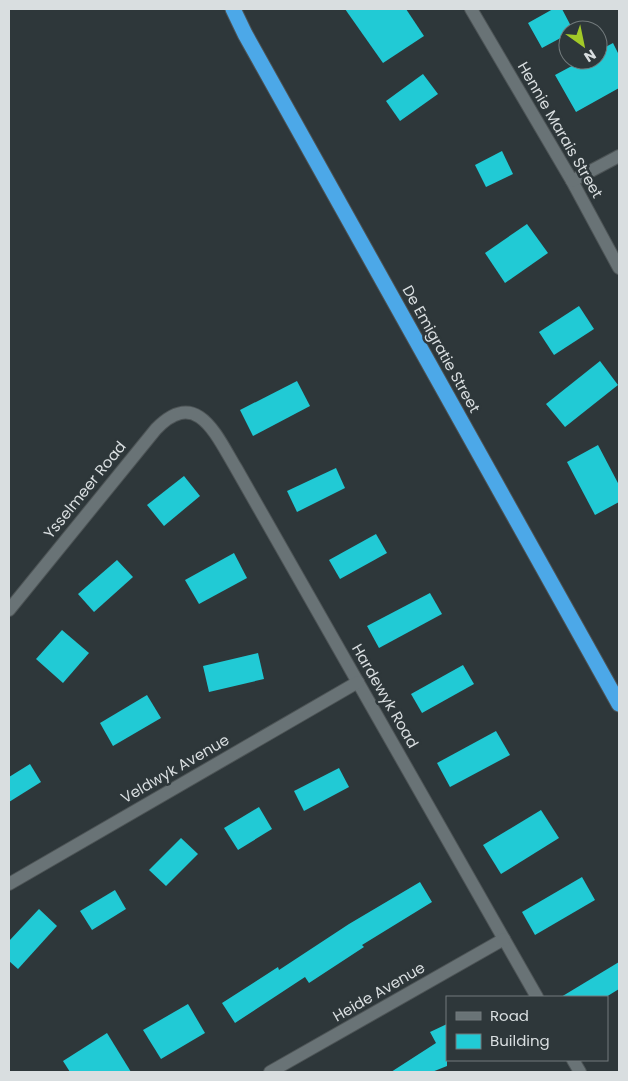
<svg xmlns="http://www.w3.org/2000/svg" width="628" height="1081" viewBox="0 0 628 1081" font-family="Poppins,sans-serif">
<style>
.building{fill:#21cad5}
.lines{fill:none;stroke-linecap:round;stroke-linejoin:round}
.minor-casing{stroke:#4d5456;stroke-width:14}
.highway-casing{stroke:#4d5456;stroke-width:17}
.minor{stroke:#697376;stroke-width:12}
.highway{stroke:#4ca8e8;stroke-width:15}
.labels{text-anchor:middle;stroke-width:5;stroke-linejoin:round;paint-order:stroke}
.street-label{font-size:15px;fill:#d9dee0;stroke:#2e373a}
</style>
<rect width="100%" height="100%" fill="#2e373a"/>
<g class="building">
<polygon points="345,9 406,9 424,36 383,63"/>
<polygon points="553,9 562,9 573,30 568,30 568,34 542,48 528,23"/>
<polygon points="613,43 619,55 619,88 576,112 555,75 583,60 598,60 598,51"/>
<polygon points="423,74 438,94 400,121 386,101"/>
<polygon points="502,151 513,174 486,187 475,165"/>
<polygon points="527,224 548,253 505,283 485,253"/>
<polygon points="579,306 594,329 554,355 539,332"/>
<polygon points="600,361 618,385 565,427 546,404"/>
<polygon points="297,381 310,406 253,436 240,410"/>
<polygon points="598,445 619,485 619,502 595,515 567,462"/>
<polygon points="336,468 345,488 297,512 287,491"/>
<polygon points="184,476 200,496 164,526 147,505"/>
<polygon points="376,534 387,553 340,579 329,560"/>
<polygon points="234,553 247,578 199,604 185,580"/>
<polygon points="117,560 133,577 94,612 78,594"/>
<polygon points="430,593 442,614 379,648 367,626"/>
<polygon points="62,630 89,653 63,683 36,659"/>
<polygon points="258,653 264,679 209,692 203,666"/>
<polygon points="463,665 474,684 422,713 411,694"/>
<polygon points="147,695 161,718 113,746 100,723"/>
<polygon points="496,731 510,755 450,787 437,763"/>
<polygon points="30,764 41,782 9,802 9,777"/>
<polygon points="339,768 349,787 304,811 294,791"/>
<polygon points="259,807 272,829 238,850 224,828"/>
<polygon points="541,810 559,838 501,874 483,845"/>
<polygon points="181,838 198,854 166,886 149,870"/>
<polygon points="582,877 595,900 535,935 522,912"/>
<polygon points="420,882 432,902 362,945 364,947 309,983 305,977 235,1023 222,1003 278,967 279,970 349,924"/>
<polygon points="115,890 126,909 92,930 80,911"/>
<polygon points="39,909 57,926 18,969 9,961 9,941"/>
<polygon points="619,962 619,989 606,997 561,997"/>
<polygon points="188,1004 205,1033 161,1059 143,1030"/>
<polygon points="447,1024 447,1066 432,1072 391,1072 436,1043 430,1032"/>
<polygon points="107,1033 131,1072 70,1072 63,1061"/>
</g>
<g class="lines">
<g class="minor-casing">
<g id="minor">
<polyline points="471,9 572,181 619,268"/>
<polyline points="572,181 619,156"/>
<path d="M9,610L156,429C197,387 216,435 236,468L537,997"/>
<polyline points="9,884 358,682"/>
<polyline points="573,1060 580,1072"/>
<polyline points="270,1072 504,939"/>
</g>
</g>
<g class="highway-casing">
<polyline id="highway" points="233,9 245,34 619,704"/>
</g>
<use href="#minor" class="minor"/>
<use href="#highway" class="highway"/>
</g>
<g class="labels">
<g class="street-label">
<text transform="translate(560 130) rotate(60)" y="5">Hennie Marais Street</text>
<text transform="translate(441 349) rotate(61)" y="5">De Emigratie Street</text>
<text transform="translate(85 490) rotate(-51)" y="5">Ysselmeer Road</text>
<text transform="translate(385 696) rotate(60)" y="5">Hardewyk Road</text>
<text transform="translate(175 769) rotate(-30)" y="5">Veldwyk Avenue</text>
<text transform="translate(379 992) rotate(-30)" y="5">Heide Avenue</text>
</g>
</g>
<rect width="628" height="1081" fill="none" stroke="#d9dee0" stroke-width="20"/>
<rect x="446" y="996" width="162" height="65" fill="#2e373a" stroke="#727a7c"/>
<rect x="456" y="1012" width="25" height="8" fill="#697376" stroke="#727a7c"/>
<text x="490" y="1021" font-size="15" fill="#d9dee0">Road</text>
<rect x="456" y="1034" width="25" height="15" fill="#21cad5" stroke="#727a7c"/>
<text x="490" y="1046" font-size="15" fill="#d9dee0">Building</text>
<g transform="translate(583 45) rotate(147)"><circle r="24" fill="#2e373a" stroke="#727a7c"/>
<path d="M0-4L9 19L0 12L-9 19Z" fill="#a2c928"/>
<text y="-8" font-size="14" font-weight="bold" text-anchor="middle" fill="#d9dee0">N</text>
</g>
</svg>
